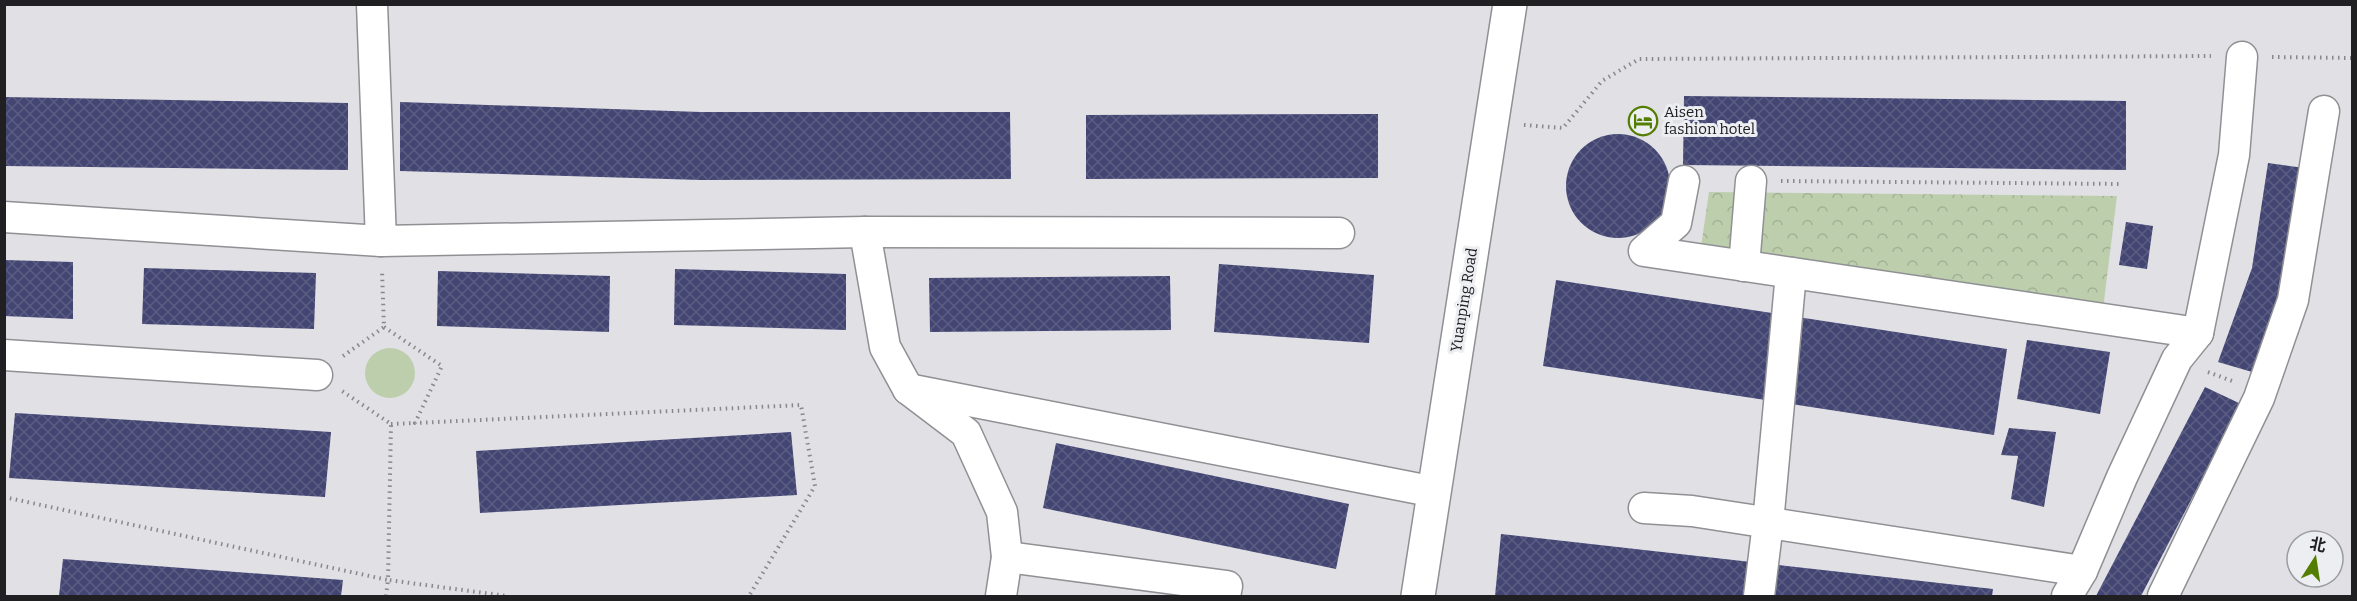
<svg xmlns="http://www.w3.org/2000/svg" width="2357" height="601" viewBox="0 0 2357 601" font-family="Bitter,'Noto Sans SC',serif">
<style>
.forest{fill:url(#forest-crowns)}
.park{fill:#bdceac}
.building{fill:url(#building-cross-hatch)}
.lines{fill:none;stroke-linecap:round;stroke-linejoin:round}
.street-casing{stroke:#8f9094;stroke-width:33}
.secondary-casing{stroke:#8f9094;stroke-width:36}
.path{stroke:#88888c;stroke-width:4;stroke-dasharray:1.5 4.5;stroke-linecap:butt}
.street{stroke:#fff;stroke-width:30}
.secondary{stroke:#fff;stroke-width:33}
.labels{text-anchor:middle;stroke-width:6;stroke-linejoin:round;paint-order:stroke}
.poi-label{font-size:15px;fill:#202022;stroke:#edeef2;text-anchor:start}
.street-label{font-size:15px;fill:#202022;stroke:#edeef2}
</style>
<defs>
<pattern id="forest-crowns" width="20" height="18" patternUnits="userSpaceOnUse" patternTransform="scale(1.5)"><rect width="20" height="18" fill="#bdceac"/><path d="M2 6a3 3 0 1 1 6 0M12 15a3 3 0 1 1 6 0" fill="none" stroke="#a2b194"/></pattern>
<pattern id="building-cross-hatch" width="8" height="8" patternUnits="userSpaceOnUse" patternTransform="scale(1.5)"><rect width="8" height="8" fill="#434573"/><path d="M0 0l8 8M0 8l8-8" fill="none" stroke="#5b5d82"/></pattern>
</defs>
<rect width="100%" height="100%" fill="#e0e0e5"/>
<polygon class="forest" points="1709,192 2117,196 2103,309 1701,247"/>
<circle class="park" cx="390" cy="373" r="25"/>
<g class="building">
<polygon points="1684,96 2126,101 2126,170 1683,165"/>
<polygon points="4,97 348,103 348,170 4,166"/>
<polygon points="400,102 701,112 1010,112 1011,179 701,180 400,171"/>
<polygon points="1378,114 1378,178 1086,179 1086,115"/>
<circle cx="1618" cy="186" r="52"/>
<polygon points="2268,163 2304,168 2290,276 2259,374 2218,362 2252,268"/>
<polygon points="2126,222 2153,226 2147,269 2119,265"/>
<polygon points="4,260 73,262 73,319 4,316"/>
<polygon points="1219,264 1374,275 1369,343 1214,332"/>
<polygon points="144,268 316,273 314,329 142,324"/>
<polygon points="675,269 846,274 846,330 674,325"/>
<polygon points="438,271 610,276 609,332 437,326"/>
<polygon points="1170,276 1171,330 930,332 929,278"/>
<polygon points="1556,280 2007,349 1994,435 1543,366"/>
<polygon points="2027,340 2110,352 2100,414 2017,399"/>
<polygon points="2205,387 2241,404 2141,596 2096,596"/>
<polygon points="15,413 331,432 325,497 9,478"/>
<polygon points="2009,428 2056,432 2044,507 2011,499 2018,456 2001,455"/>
<polygon points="791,432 797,495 480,513 476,451"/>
<polygon points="1056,443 1349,504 1336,569 1043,508"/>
<polygon points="1501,534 1993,589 1992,596 1495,596"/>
<polygon points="63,559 343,580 341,596 59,596"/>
</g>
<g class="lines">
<g class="street-casing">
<g id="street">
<polyline points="372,4 381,241"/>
<polyline points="1684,181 1676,223 1644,251 2198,333"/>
<polyline points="4,217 381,241 865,232 1339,233"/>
<polyline points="865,232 885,347 908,389 966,433 1002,512 1007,557 1001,596"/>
<polyline points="1744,266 1751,181"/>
<polyline points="4,355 317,375"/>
<polyline points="908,389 1435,492"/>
<polyline points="1644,508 1692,511 2082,571"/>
<polyline points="1007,557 1227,586 1225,596"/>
<polyline points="1759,596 1768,523 1791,273"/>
<polyline points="2067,596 2082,571 2122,477 2177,359 2198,333 2234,155 2242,57"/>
<polyline points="2163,596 2259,398 2293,300 2324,111"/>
</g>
</g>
<g class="secondary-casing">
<polyline id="secondary" points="1418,596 1510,4"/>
</g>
<g class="path">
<polyline points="2272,57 2352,58"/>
<polyline points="1524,125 1563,128 1602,81 1639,59 2211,56"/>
<polyline points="1781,181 2123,184"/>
<polyline points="384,327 442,366 415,423 801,405 815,486 749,596"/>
<polyline points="343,356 384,327 382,271"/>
<polyline points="2208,372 2232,381"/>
<polyline points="391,424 414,423"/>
<polyline points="4,497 388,580 391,424 342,391"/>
<polyline points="386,596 388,580 507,596"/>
</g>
<use href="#street" class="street"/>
<use href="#secondary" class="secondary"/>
</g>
<defs>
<g id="hotel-ring" transform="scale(1.5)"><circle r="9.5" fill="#edeef2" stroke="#537e01" stroke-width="1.5"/><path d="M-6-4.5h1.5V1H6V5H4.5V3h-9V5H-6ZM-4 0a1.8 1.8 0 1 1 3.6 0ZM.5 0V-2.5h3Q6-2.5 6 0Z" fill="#537e01"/></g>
</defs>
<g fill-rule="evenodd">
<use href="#hotel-ring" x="1643" y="121"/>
</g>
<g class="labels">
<g class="poi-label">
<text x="1664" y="117">Aisen<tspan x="1664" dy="17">fashion hotel</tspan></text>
</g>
<g class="street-label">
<text transform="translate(1464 300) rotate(-81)" y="5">Yuanping Road</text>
</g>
</g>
<rect width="2357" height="601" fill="none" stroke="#202022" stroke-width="12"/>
<g transform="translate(2315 559) rotate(12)"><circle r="28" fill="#edeef2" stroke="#9b9c9f" stroke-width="1.5"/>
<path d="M0-4.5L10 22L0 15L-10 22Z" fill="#537e01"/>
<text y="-9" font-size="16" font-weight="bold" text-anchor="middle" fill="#202022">北</text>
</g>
</svg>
